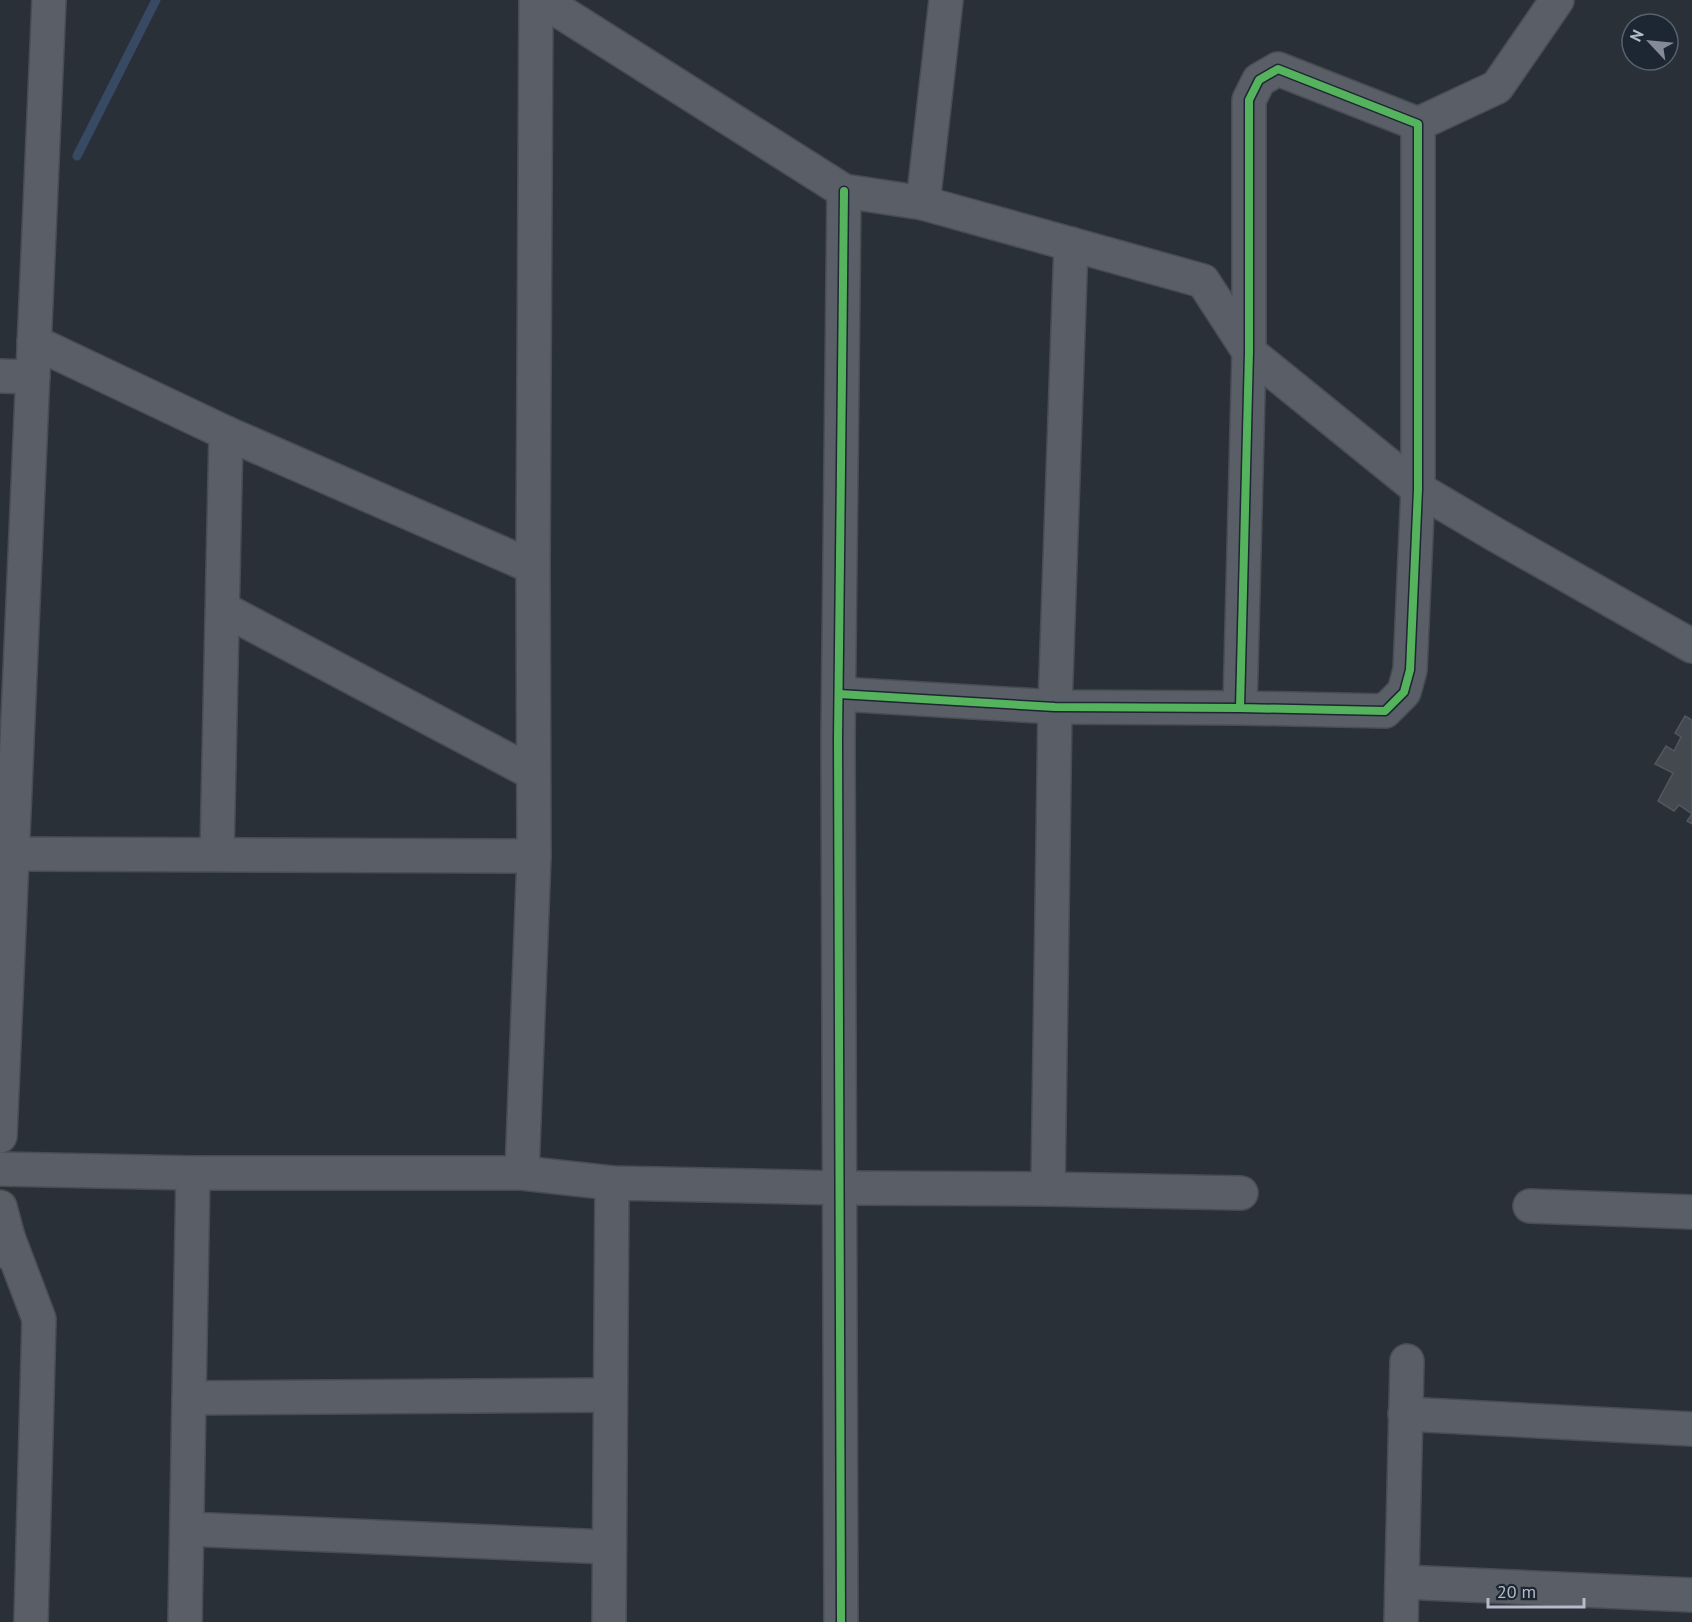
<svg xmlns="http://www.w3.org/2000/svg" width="1692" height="1622" viewBox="0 0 1692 1622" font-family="'PT Sans',sans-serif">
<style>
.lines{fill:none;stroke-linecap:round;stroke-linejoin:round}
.stream{stroke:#384963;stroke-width:9}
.building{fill:#444950;stroke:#52575f;stroke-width:1.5}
.street-casing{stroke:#484c53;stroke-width:36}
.street{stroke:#5a5e66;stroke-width:33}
.cycleway-casing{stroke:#1d2633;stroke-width:11}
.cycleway{stroke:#56b35d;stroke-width:8}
</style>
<rect width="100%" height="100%" fill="#2a3038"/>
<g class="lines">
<polyline class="stream" points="77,156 156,0"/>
</g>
<polygon class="building" points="1685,716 1692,720 1692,824 1687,821 1692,814 1679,805 1674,811 1658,801 1673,773 1655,764 1666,746 1674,751 1681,737 1675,733"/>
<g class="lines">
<g class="street-casing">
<g id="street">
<polyline points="542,0 844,191 923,203"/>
<polyline points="946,0 923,203 1203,281 1249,352 1418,489 1496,535 1692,646"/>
<polyline points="1418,124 1497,87 1557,0"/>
<polyline points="34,342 226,433 533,567"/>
<polyline points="0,376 33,377"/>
<polyline points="223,609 533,773"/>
<polyline points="839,694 1055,707 1240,708 1385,711 1404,692 1410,670 1418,489 1418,124 1278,69 1259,80 1249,100 1249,352 1240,708"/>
<polyline points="12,854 534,856"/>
<polyline points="217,854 226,433"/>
<polyline points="0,1136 49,0"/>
<polyline points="0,1169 193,1173 522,1173 612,1183 840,1188 1048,1189 1241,1193"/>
<polyline points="522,1173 534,856 533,567 536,0"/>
<polyline points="1048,1189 1055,707 1071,244"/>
<polyline points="1530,1206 1692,1212"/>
<polyline points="0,1207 8,1237 0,1251"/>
<polyline points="8,1237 39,1319 31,1622"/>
<polyline points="189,1398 610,1395"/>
<polyline points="1405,1414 1692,1429"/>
<polyline points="187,1529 609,1547"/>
<polyline points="1402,1582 1692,1595"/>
<polyline points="185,1622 193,1173"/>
<polyline points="609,1622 612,1183"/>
<polyline points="841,1622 838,740 844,191"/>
<polyline points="1401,1622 1407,1361"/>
</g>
</g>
<use href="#street" class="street"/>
<g class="cycleway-casing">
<g id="cycleway">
<polyline points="839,694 1055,707 1240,708 1385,711 1404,692 1410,670 1418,489 1418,124 1278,69 1259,80 1249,100 1249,352 1240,708"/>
<polyline points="841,1622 838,740 844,191"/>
</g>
</g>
<use href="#cycleway" class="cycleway"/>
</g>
<g transform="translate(1650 42) rotate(296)"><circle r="28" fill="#1d2633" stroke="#59626f" stroke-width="1.5"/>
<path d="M0-4.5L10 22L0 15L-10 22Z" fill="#848b96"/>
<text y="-9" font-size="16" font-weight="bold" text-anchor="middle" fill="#b4bcc9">N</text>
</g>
<path d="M1488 1598v9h96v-9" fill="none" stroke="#b4bcc9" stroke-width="3"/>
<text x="1497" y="1598" font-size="18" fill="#b4bcc9" stroke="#1d2633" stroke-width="4.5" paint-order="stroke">20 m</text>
</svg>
